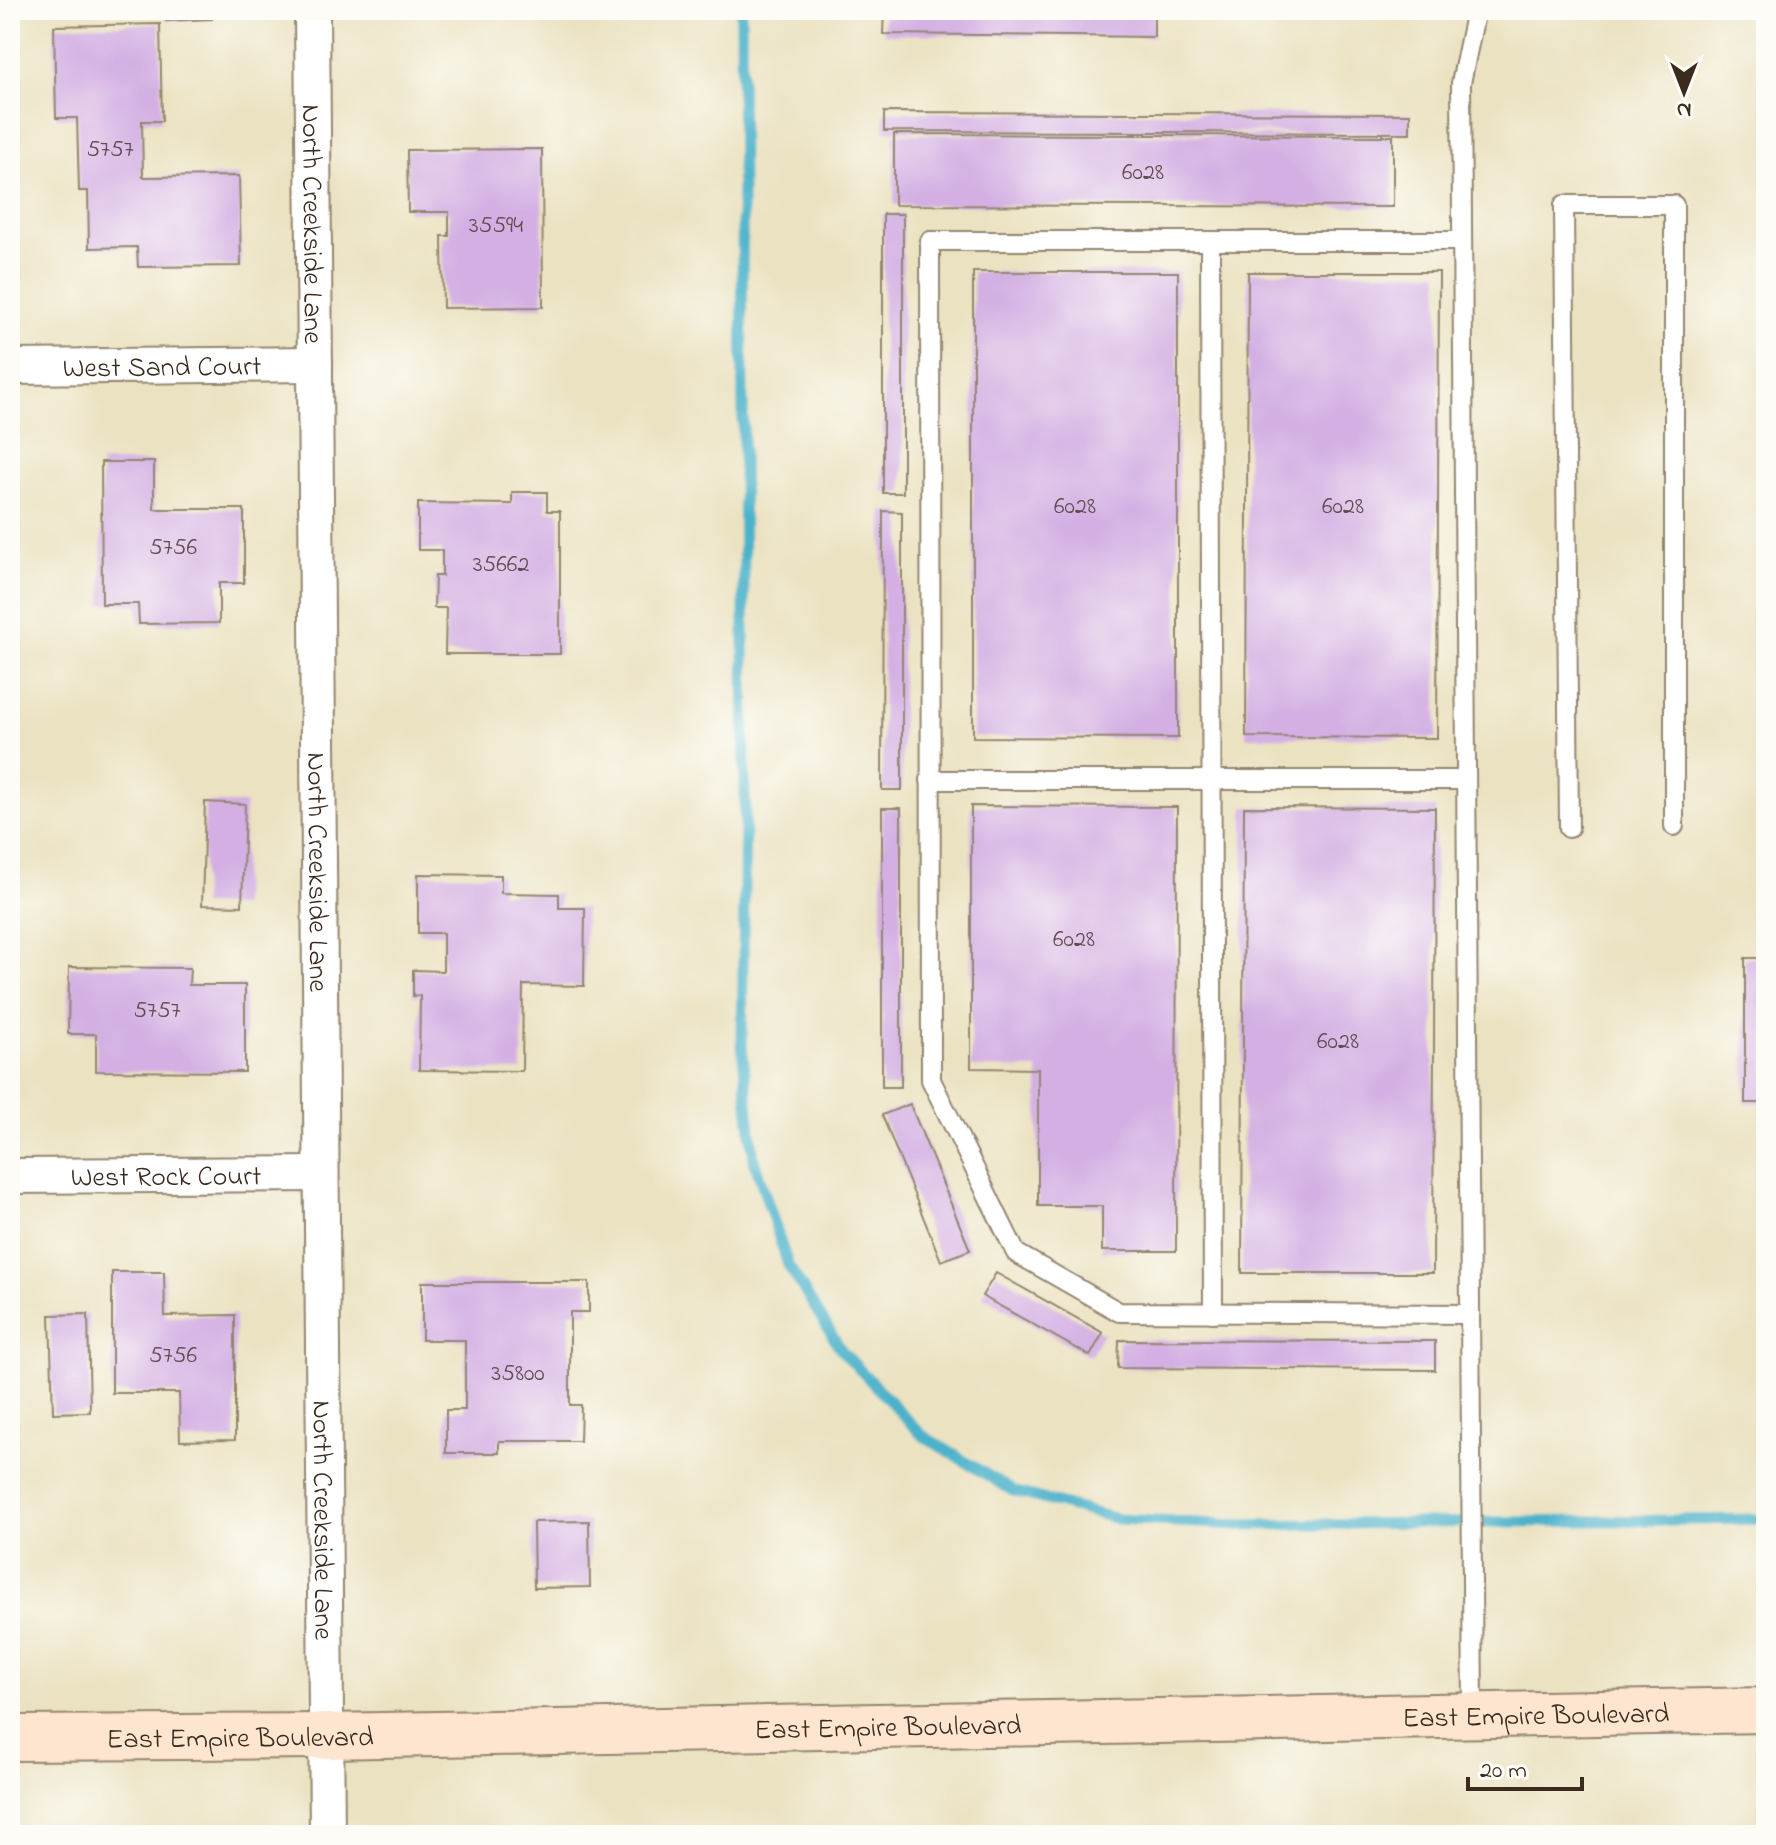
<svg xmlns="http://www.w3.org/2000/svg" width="1776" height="1845" viewBox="0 0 1776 1845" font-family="'Indie Flower',sans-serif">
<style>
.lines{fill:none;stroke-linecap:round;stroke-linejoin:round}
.stream{stroke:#4bb2ca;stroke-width:11}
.building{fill:#d3afe3}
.lane-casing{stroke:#938670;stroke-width:22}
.street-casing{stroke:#938670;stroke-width:38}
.secondary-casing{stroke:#938670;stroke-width:48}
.lane{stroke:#fff;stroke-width:18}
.street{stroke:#fff;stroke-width:34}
.secondary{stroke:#fde5d0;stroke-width:44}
.labels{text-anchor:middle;stroke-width:7;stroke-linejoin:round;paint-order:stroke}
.number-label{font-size:24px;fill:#614b4f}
.street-label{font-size:28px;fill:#3b2a1e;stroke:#fdfcf7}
</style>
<rect width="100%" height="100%" fill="#fdfcf7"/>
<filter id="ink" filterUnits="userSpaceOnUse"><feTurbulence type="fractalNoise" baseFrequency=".0125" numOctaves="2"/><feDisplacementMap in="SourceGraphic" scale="16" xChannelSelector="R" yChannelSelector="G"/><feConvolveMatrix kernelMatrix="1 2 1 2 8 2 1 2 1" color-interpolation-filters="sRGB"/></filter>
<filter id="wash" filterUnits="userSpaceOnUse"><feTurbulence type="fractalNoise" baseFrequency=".006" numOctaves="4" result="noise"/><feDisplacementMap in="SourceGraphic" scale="32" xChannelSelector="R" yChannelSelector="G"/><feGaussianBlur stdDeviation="1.8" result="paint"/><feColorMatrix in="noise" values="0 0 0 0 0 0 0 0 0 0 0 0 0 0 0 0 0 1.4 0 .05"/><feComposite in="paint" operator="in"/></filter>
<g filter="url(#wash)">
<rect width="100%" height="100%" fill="#ebe2c1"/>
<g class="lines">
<polyline class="stream" points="741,10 745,813 742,1046 754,1160 788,1265 842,1351 922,1435 1013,1491 1117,1519 1238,1525 1766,1519"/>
</g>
<g id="blocks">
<g class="building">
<polygon points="166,10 212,10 212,19 166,21"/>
<polygon points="884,10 1154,10 1154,37 883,34"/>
<polygon points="160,24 162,121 142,121 143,177 239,176 241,266 138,267 137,247 89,248 88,191 79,191 77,118 56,118 54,26"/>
<polygon points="884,112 1410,114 1410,133 884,131"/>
<polygon points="894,134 1393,136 1393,207 894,205"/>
<polygon points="542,149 543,307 443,308 442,236 449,236 449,212 408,212 407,150"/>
<rect x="883" y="214" width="20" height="279"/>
<polygon points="973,272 1178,272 1178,738 973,737"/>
<polygon points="1248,272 1439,272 1437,738 1246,737"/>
<polygon points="101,462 154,462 154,509 244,509 244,583 219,583 219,623 139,624 138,604 102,604"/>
<polygon points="512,492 547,492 547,511 560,511 560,654 445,654 446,608 434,608 435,576 442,576 442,550 418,550 418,503 512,504"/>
<polygon points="883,511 902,512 902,790 882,790"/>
<polygon points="205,802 245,804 242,906 202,905"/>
<polygon points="971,806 1177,807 1176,1251 1102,1251 1102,1206 1038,1206 1038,1069 971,1068"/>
<polygon points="1244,807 1435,808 1433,1273 1242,1273"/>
<rect x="882" y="808" width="19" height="279"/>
<polygon points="418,874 501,875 501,893 559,894 559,908 585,908 584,986 523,985 522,1071 419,1070 420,996 413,996 413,970 443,971 443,933 418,933"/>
<rect x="1745" y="958" width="21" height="145"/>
<polygon points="69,967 190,968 189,985 245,985 245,1072 96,1071 96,1034 68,1034"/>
<polygon points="910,1104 970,1250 941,1261 882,1115"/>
<polygon points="112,1272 164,1272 165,1316 235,1315 235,1440 180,1441 179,1393 112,1393"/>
<polygon points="996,1273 1103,1333 1090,1356 982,1296"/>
<polygon points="422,1282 589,1282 589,1312 570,1312 570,1405 581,1405 580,1441 499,1441 499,1453 446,1453 446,1410 465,1410 465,1340 422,1340"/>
<polygon points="88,1314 90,1412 53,1413 50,1315"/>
<polygon points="1119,1340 1435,1341 1435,1370 1118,1368"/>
<polygon points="589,1521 590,1587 534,1588 533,1522"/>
</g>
</g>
</g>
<g filter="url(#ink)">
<use href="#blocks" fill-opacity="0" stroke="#938670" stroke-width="2"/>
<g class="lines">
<g class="lane-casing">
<g id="lane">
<polyline points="1210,241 1213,1313"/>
<polyline points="1462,241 930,241 931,1080 1016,1253 1119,1312 1470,1314"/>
<polyline points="930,780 1466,780"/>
<polyline points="1569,828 1564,205 1674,205 1674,826"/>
<polyline points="1473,1715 1461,83 1476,10"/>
</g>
</g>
<g class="street-casing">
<g id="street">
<path id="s1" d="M312,10L327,1835"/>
<path id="s2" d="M10,367L315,364"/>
<path id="s3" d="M10,1176L321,1174"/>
</g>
</g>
<g class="secondary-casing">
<g id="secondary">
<path id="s4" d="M10,1738L327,1736L1766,1710"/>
</g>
</g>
<use href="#lane" class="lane"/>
<use href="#street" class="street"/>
<use href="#secondary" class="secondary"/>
</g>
</g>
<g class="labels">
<g class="number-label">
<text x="110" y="156">5757</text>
<text x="1143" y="179">6028</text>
<text x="496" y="232">35594</text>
<text x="1075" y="513">6028</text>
<text x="1343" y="513">6028</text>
<text x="173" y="554">5756</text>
<text x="501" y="571">35662</text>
<text x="1074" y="946">6028</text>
<text x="157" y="1017">5757</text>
<text x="1338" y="1048">6028</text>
<text x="173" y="1362">5756</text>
<text x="518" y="1380">35800</text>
</g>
<g class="street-label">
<text dy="10" stroke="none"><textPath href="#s1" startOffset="214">North Creekside Lane</textPath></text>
<text dy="10" stroke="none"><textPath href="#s2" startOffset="152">West Sand Court</textPath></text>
<text dy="10" stroke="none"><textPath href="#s1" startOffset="862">North Creekside Lane</textPath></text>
<text dy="10" stroke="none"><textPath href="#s3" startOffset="156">West Rock Court</textPath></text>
<text dy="10" stroke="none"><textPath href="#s1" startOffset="1510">North Creekside Lane</textPath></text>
<text dy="10" stroke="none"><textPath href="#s4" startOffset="1526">East Empire Boulevard</textPath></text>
<text dy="10" stroke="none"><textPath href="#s4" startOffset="878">East Empire Boulevard</textPath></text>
<text dy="10" stroke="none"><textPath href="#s4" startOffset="230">East Empire Boulevard</textPath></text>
</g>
</g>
<rect width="1776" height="1845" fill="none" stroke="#fdfcf7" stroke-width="40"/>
<g transform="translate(1684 92) rotate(180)" stroke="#fdfcf7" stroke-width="6" paint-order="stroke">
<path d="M0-6L14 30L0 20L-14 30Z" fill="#3b2a1e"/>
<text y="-12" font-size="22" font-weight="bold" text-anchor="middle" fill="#3b2a1e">N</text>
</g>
<path d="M1468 1777v12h114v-12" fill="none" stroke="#3b2a1e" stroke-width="4"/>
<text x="1480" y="1777" font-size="24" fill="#3b2a1e" stroke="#fdfcf7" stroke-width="6" paint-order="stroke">20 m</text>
</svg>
